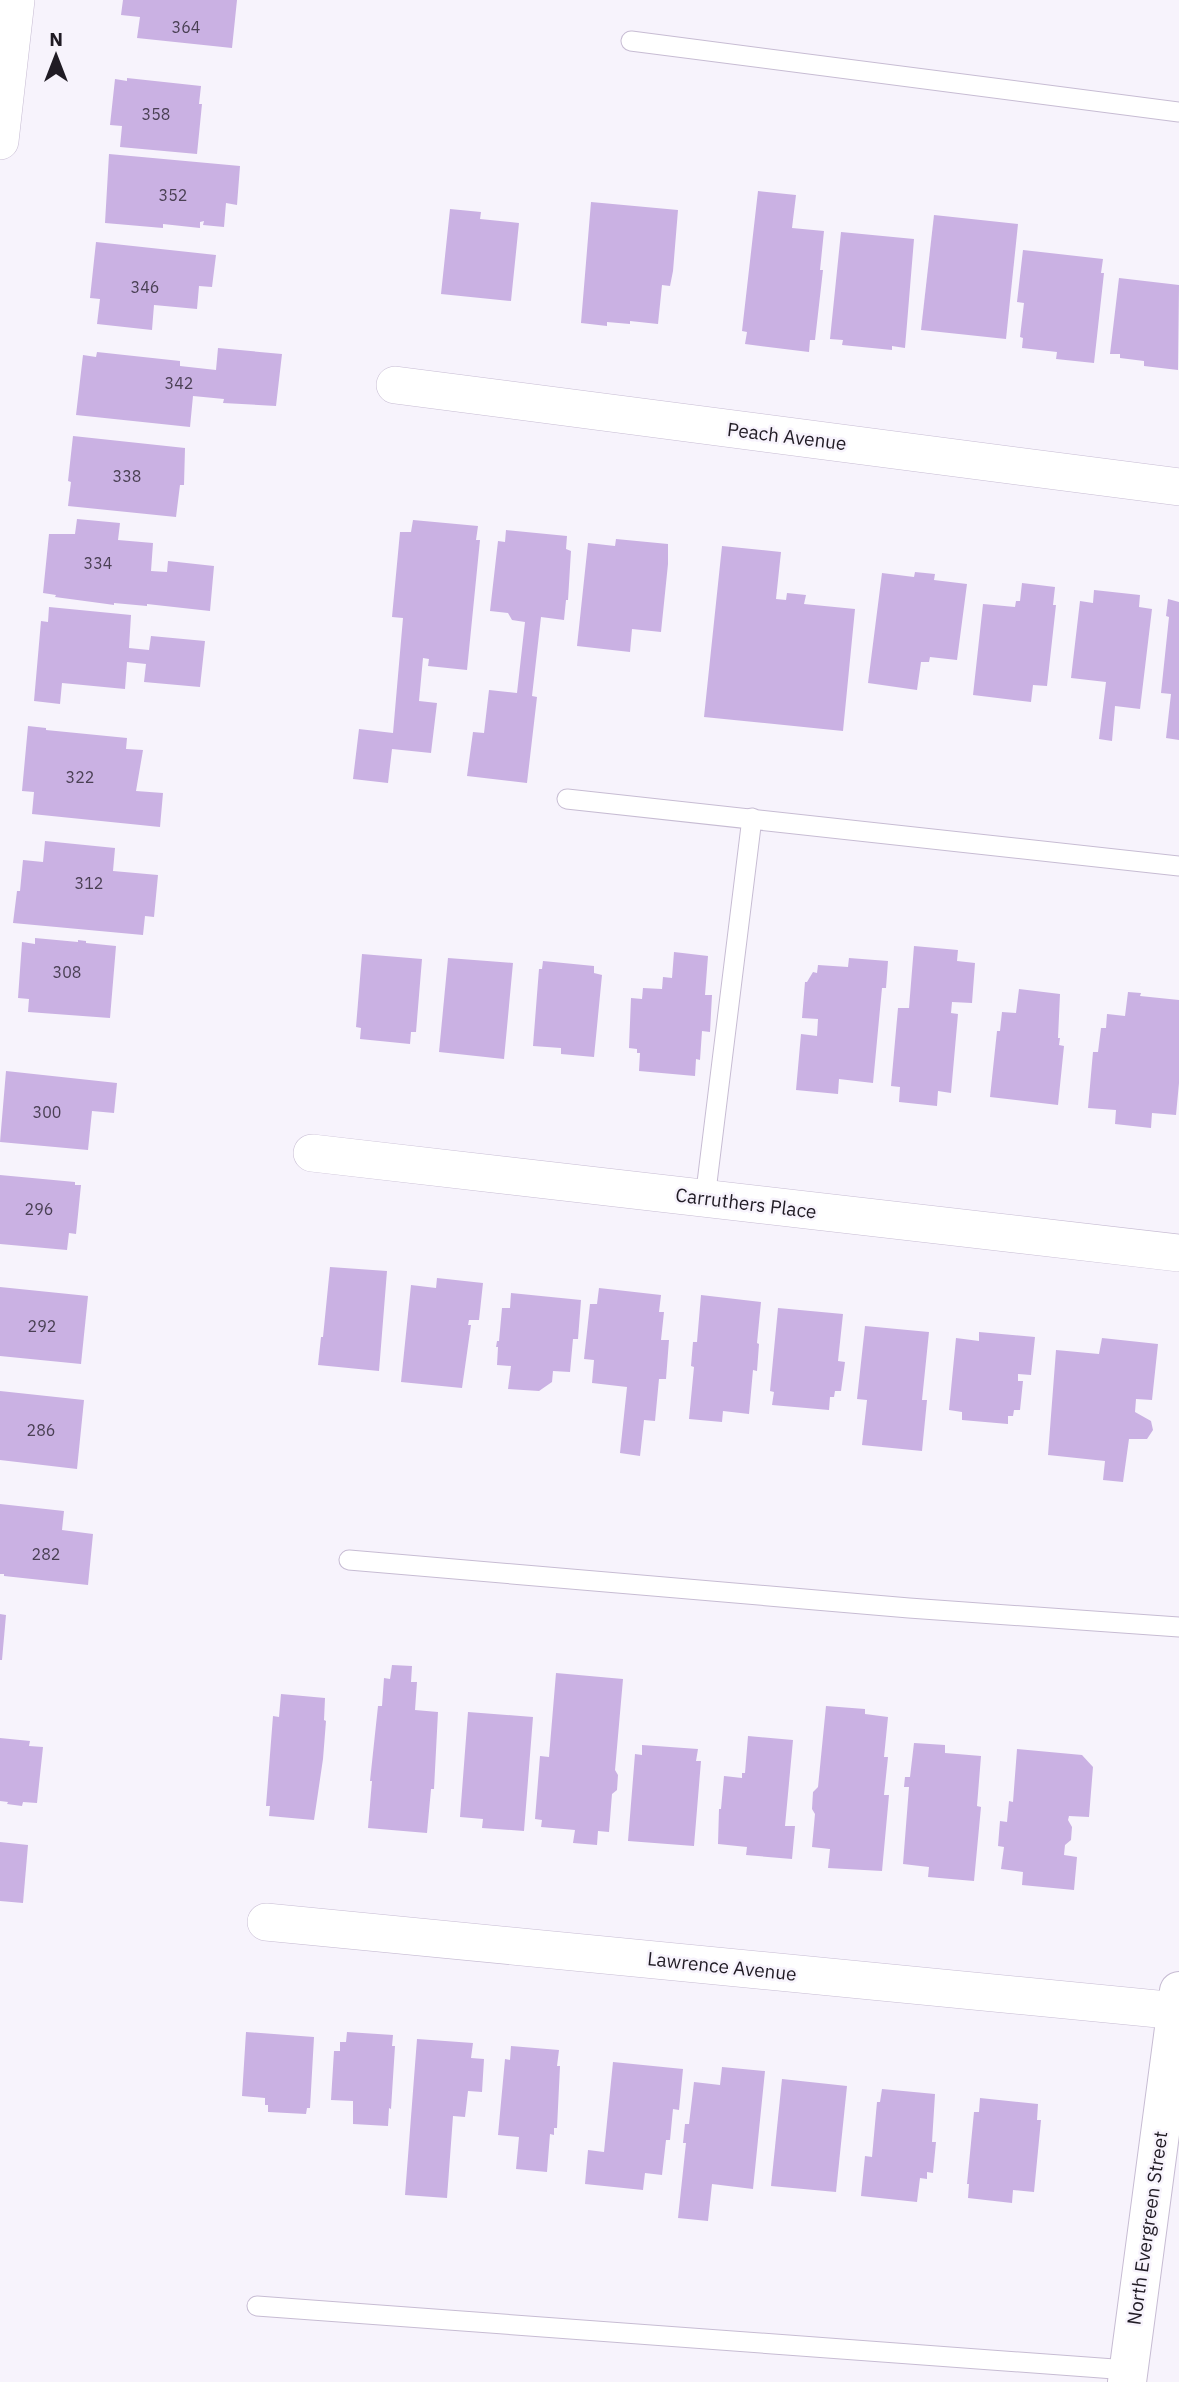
<svg xmlns="http://www.w3.org/2000/svg" width="1179" height="2382" viewBox="0 0 1179 2382" font-family="'IBM Plex Sans',sans-serif">
<style>
.building{fill:#cab1e3}
.lines{fill:none;stroke-linecap:round;stroke-linejoin:round}
.lane-casing{stroke:#c7bcd3;stroke-width:21}
.street-casing{stroke:#c7bcd3;stroke-width:38}
.secondary-casing{stroke:#c7bcd3;stroke-width:40}
.lane{stroke:#fff;stroke-width:19}
.street{stroke:#fff;stroke-width:37}
.secondary{stroke:#fff;stroke-width:38}
.labels{text-anchor:middle;stroke-width:5;stroke-linejoin:round;paint-order:stroke}
.number-label{font-size:16px;fill:#4a4054}
.street-label{font-size:19px;fill:#201b24;stroke:#f7f3fc}
</style>
<rect width="100%" height="100%" fill="#f7f3fc"/>
<g class="building">
<polygon points="123,0 237,0 232,48 137,38 140,17 121,15"/>
<polygon points="127,78 201,86 199,104 202,104 197,154 120,147 122,126 110,125 115,79 127,81"/>
<polygon points="109,154 240,166 237,205 226,203 224,227 203,225 204,221 200,222 200,228 163,224 163,228 105,223"/>
<polygon points="758,191 796,195 792,228 824,231 820,270 823,270 815,340 810,340 809,352 745,344 747,332 742,331"/>
<polygon points="591,202 678,210 673,271 670,286 662,285 658,324 630,321 630,324 607,322 607,326 581,323"/>
<polygon points="450,209 481,212 480,219 519,223 511,301 441,294"/>
<polygon points="934,215 1018,224 1006,339 921,330"/>
<polygon points="841,232 914,239 905,348 892,346 892,350 842,345 843,340 830,339"/>
<polygon points="96,242 216,255 212,287 199,286 197,309 154,305 152,330 97,324 100,299 90,298"/>
<polygon points="1023,250 1103,259 1101,273 1104,273 1094,363 1056,359 1057,352 1022,348 1023,338 1020,337 1024,303 1017,302"/>
<polygon points="1119,278 1179,285 1178,370 1144,366 1144,361 1120,358 1120,354 1110,354"/>
<polygon points="218,348 282,354 276,406 223,403 224,399 193,396 190,427 76,415 83,355 96,357 97,352 180,361 180,366 216,370"/>
<polygon points="73,436 185,448 184,485 180,485 176,517 68,506 71,482 68,481"/>
<polygon points="77,519 120,523 118,540 153,543 151,571 167,572 168,561 214,566 210,611 147,604 147,606 114,603 114,605 107,604 55,597 56,595 43,593 49,534 75,534"/>
<polygon points="413,520 478,526 476,540 480,540 467,670 428,666 429,659 423,658 419,701 437,703 431,753 392,749 388,783 353,779 359,729 393,733 403,618 392,617 400,532 411,532"/>
<polygon points="506,530 567,536 566,549 571,551 568,600 566,600 564,620 541,617 532,696 537,697 527,783 467,776 473,732 484,733 489,690 517,693 525,622 512,620 508,613 490,611 498,541 505,542"/>
<polygon points="616,539 668,544 668,564 661,632 632,629 630,652 577,646 588,543 615,546"/>
<polygon points="722,546 781,552 776,599 786,600 787,593 806,595 804,604 855,609 843,731 704,717"/>
<polygon points="915,572 935,574 934,580 967,584 957,660 930,657 929,662 921,662 917,690 868,683 882,573 914,577"/>
<polygon points="1022,583 1055,587 1053,605 1056,605 1047,686 1033,685 1031,702 973,695 983,604 1015,607 1016,601 1020,601"/>
<polygon points="1094,590 1140,595 1139,607 1152,609 1140,709 1115,706 1112,741 1099,739 1106,682 1071,678 1080,601 1093,603"/>
<polygon points="1168,599 1179,602 1179,740 1166,738 1171,694 1161,693 1169,617 1166,616"/>
<polygon points="49,607 131,615 129,648 149,650 151,636 205,641 200,687 144,682 146,664 127,662 125,689 62,683 60,704 34,701 41,621 48,622"/>
<polygon points="28,726 46,728 46,730 127,738 126,749 143,750 136,791 163,793 160,827 32,814 34,792 22,791"/>
<polygon points="45,841 115,848 113,871 158,875 154,917 145,916 143,935 13,923 17,891 20,891 23,860 43,862"/>
<polygon points="35,938 78,942 78,940 86,941 86,943 116,946 110,1018 28,1012 29,999 18,998 22,942 35,944"/>
<polygon points="914,946 958,950 957,961 975,963 972,1003 952,1002 951,1013 958,1014 951,1093 938,1091 937,1106 899,1102 900,1087 891,1086 898,1008 909,1008"/>
<polygon points="674,952 708,956 705,995 712,995 710,1032 702,1031 700,1060 696,1059 695,1076 639,1071 640,1053 637,1053 637,1049 629,1048 631,998 642,999 643,988 662,989 663,977 672,978"/>
<polygon points="362,954 422,959 416,1032 411,1032 410,1044 360,1039 361,1028 356,1027"/>
<polygon points="448,958 513,963 504,1059 439,1052"/>
<polygon points="849,958 888,961 886,988 882,988 873,1083 839,1079 838,1094 796,1090 801,1034 817,1036 818,1019 802,1018 805,982 807,982 813,972 817,973 818,965 848,967"/>
<polygon points="543,961 594,966 594,973 602,975 594,1057 561,1054 561,1048 533,1046 539,969 542,969"/>
<polygon points="1019,989 1060,994 1058,1038 1060,1038 1059,1045 1064,1046 1058,1105 990,1097 997,1031 1000,1031 1002,1012 1016,1013"/>
<polygon points="1128,992 1141,993 1140,996 1179,1000 1179,1083 1176,1115 1152,1113 1151,1128 1115,1124 1116,1110 1088,1108 1093,1052 1098,1052 1101,1028 1106,1028 1107,1014 1125,1016"/>
<polygon points="6,1071 117,1083 114,1113 92,1111 88,1150 0,1142"/>
<polygon points="0,1175 75,1182 75,1185 81,1185 76,1234 69,1233 67,1250 0,1244"/>
<polygon points="330,1267 387,1271 379,1371 318,1365 321,1337 323,1337"/>
<polygon points="437,1278 483,1283 479,1320 469,1320 468,1325 471,1325 462,1388 401,1382 411,1285 436,1288"/>
<polygon points="0,1287 88,1296 81,1364 0,1356"/>
<polygon points="599,1288 661,1295 659,1312 664,1312 661,1340 669,1340 666,1379 659,1379 655,1421 644,1420 640,1456 620,1453 627,1387 592,1383 594,1360 584,1359 590,1304 597,1304"/>
<polygon points="511,1293 581,1300 578,1339 573,1339 570,1372 553,1371 552,1382 539,1391 508,1389 511,1366 497,1365 498,1347 496,1347 497,1341 499,1341 502,1308 510,1308"/>
<polygon points="701,1295 761,1302 757,1343 759,1344 757,1371 753,1370 749,1414 723,1411 722,1422 689,1419 694,1367 691,1366 693,1342 697,1342"/>
<polygon points="778,1308 843,1314 838,1361 845,1362 841,1391 835,1391 834,1397 830,1397 829,1410 772,1405 774,1392 770,1391"/>
<polygon points="865,1326 929,1332 922,1400 927,1400 922,1451 862,1445 867,1400 857,1399"/>
<polygon points="979,1332 1035,1337 1031,1375 1018,1374 1018,1381 1023,1381 1020,1410 1014,1410 1013,1416 1008,1416 1008,1424 962,1420 962,1412 949,1410 956,1338 979,1341"/>
<polygon points="1102,1338 1158,1344 1152,1400 1136,1399 1135,1412 1151,1421 1153,1430 1147,1439 1129,1439 1123,1482 1103,1480 1105,1461 1048,1455 1056,1350 1099,1354"/>
<polygon points="0,1391 84,1400 77,1469 0,1460"/>
<polygon points="0,1504 64,1511 62,1530 93,1534 88,1585 4,1576 4,1574 0,1574"/>
<polygon points="0,1614 6,1615 2,1660 0,1660"/>
<polygon points="392,1665 412,1666 411,1682 417,1682 415,1710 438,1712 434,1789 431,1789 427,1833 368,1828 372,1781 370,1781 378,1706 382,1706 384,1678 390,1679"/>
<polygon points="556,1673 623,1679 615,1770 618,1775 617,1790 612,1794 609,1832 598,1831 597,1845 573,1843 575,1830 541,1827 542,1820 535,1819 540,1756 549,1757"/>
<polygon points="281,1694 325,1698 324,1720 326,1721 323,1759 314,1820 269,1816 270,1806 266,1806 273,1716 279,1717"/>
<polygon points="826,1706 865,1709 865,1714 888,1717 884,1757 888,1757 884,1795 889,1795 882,1871 828,1868 830,1849 812,1847 815,1814 812,1809 813,1792 818,1787"/>
<polygon points="468,1712 533,1717 524,1831 482,1828 483,1819 460,1817"/>
<polygon points="748,1736 793,1740 785,1826 795,1826 792,1859 746,1855 747,1847 718,1844 719,1809 721,1809 724,1776 742,1778 742,1773 745,1773"/>
<polygon points="0,1738 30,1741 29,1746 43,1747 37,1803 23,1802 22,1806 7,1804 8,1802 0,1801"/>
<polygon points="914,1743 945,1745 945,1753 981,1756 977,1806 981,1807 974,1881 928,1877 929,1867 903,1864 909,1787 904,1787 905,1777 910,1777"/>
<polygon points="642,1745 698,1749 696,1761 701,1761 694,1846 628,1841 635,1754 642,1755"/>
<polygon points="1017,1749 1082,1755 1093,1767 1089,1817 1069,1816 1068,1820 1072,1827 1071,1840 1065,1845 1064,1855 1077,1857 1074,1890 1022,1885 1023,1872 1001,1869 1004,1847 998,1846 1000,1821 1007,1822 1009,1801 1013,1802"/>
<polygon points="0,1842 28,1845 23,1903 0,1901"/>
<polygon points="246,2032 314,2037 310,2108 307,2108 306,2114 268,2112 268,2105 265,2105 265,2098 242,2096"/>
<polygon points="347,2032 393,2035 392,2046 395,2046 391,2109 389,2108 388,2126 353,2124 353,2101 331,2100 334,2051 340,2051 340,2042 346,2042"/>
<polygon points="417,2039 473,2043 471,2058 484,2059 482,2092 468,2091 465,2117 453,2116 447,2198 405,2195"/>
<polygon points="511,2046 559,2050 557,2066 560,2066 557,2128 554,2128 554,2135 550,2134 547,2172 516,2169 519,2137 498,2135 505,2059 510,2060"/>
<polygon points="613,2062 683,2069 679,2110 673,2109 670,2140 666,2140 662,2175 645,2173 643,2190 585,2184 588,2150 604,2152"/>
<polygon points="722,2067 765,2071 753,2189 712,2184 708,2221 678,2218 686,2143 683,2143 685,2124 689,2124 694,2082 720,2085"/>
<polygon points="782,2079 847,2086 836,2192 771,2186"/>
<polygon points="882,2089 935,2094 932,2142 936,2142 933,2173 927,2172 927,2179 920,2178 917,2202 861,2196 865,2156 872,2157 877,2102 880,2102"/>
<polygon points="980,2098 1038,2104 1037,2120 1041,2120 1034,2192 1013,2190 1012,2203 968,2198 969,2184 967,2184 974,2112 979,2112"/>
</g>
<g class="lines">
<g class="lane-casing">
<g id="lane">
<polyline points="631,41 1179,112"/>
<polyline points="567,799 1179,866"/>
<polyline points="705,1199 752,818"/>
<polyline points="349,1560 909,1608 1179,1627"/>
<polyline points="257,2306 1128,2370"/>
</g>
</g>
<g class="street-casing">
<g id="street">
<polyline points="0,141 16,0"/>
<polyline points="395,385 1179,487"/>
<polyline points="312,1153 1179,1253"/>
<polyline points="266,1922 1179,2011"/>
</g>
</g>
<g class="secondary-casing">
<polyline id="secondary" points="1127,2382 1179,1991"/>
</g>
<use href="#lane" class="lane"/>
<use href="#street" class="street"/>
<use href="#secondary" class="secondary"/>
</g>
<g class="labels">
<g class="number-label">
<text x="186" y="33">364</text>
<text x="156" y="120">358</text>
<text x="173" y="201">352</text>
<text x="145" y="293">346</text>
<text x="179" y="389">342</text>
<text x="127" y="482">338</text>
<text x="98" y="569">334</text>
<text x="80" y="783">322</text>
<text x="89" y="889">312</text>
<text x="67" y="978">308</text>
<text x="47" y="1118">300</text>
<text x="39" y="1215">296</text>
<text x="42" y="1332">292</text>
<text x="41" y="1436">286</text>
<text x="46" y="1560">282</text>
</g>
<g class="street-label">
<text transform="translate(787 436) rotate(7)" y="7">Peach Avenue</text>
<text transform="translate(746 1203) rotate(7)" y="7">Carruthers Place</text>
<text transform="translate(722 1966) rotate(6)" y="7">Lawrence Avenue</text>
<text transform="translate(1147 2228) rotate(-82)" y="7">North Evergreen Street</text>
</g>
</g>
<g transform="translate(56 56)" stroke="#f7f3fc" stroke-width="5" paint-order="stroke">
<path d="M0-5L12 26L0 18L-12 26Z" fill="#201b24"/>
<text y="-10" font-size="19" font-weight="bold" text-anchor="middle" fill="#201b24">N</text>
</g>
</svg>
